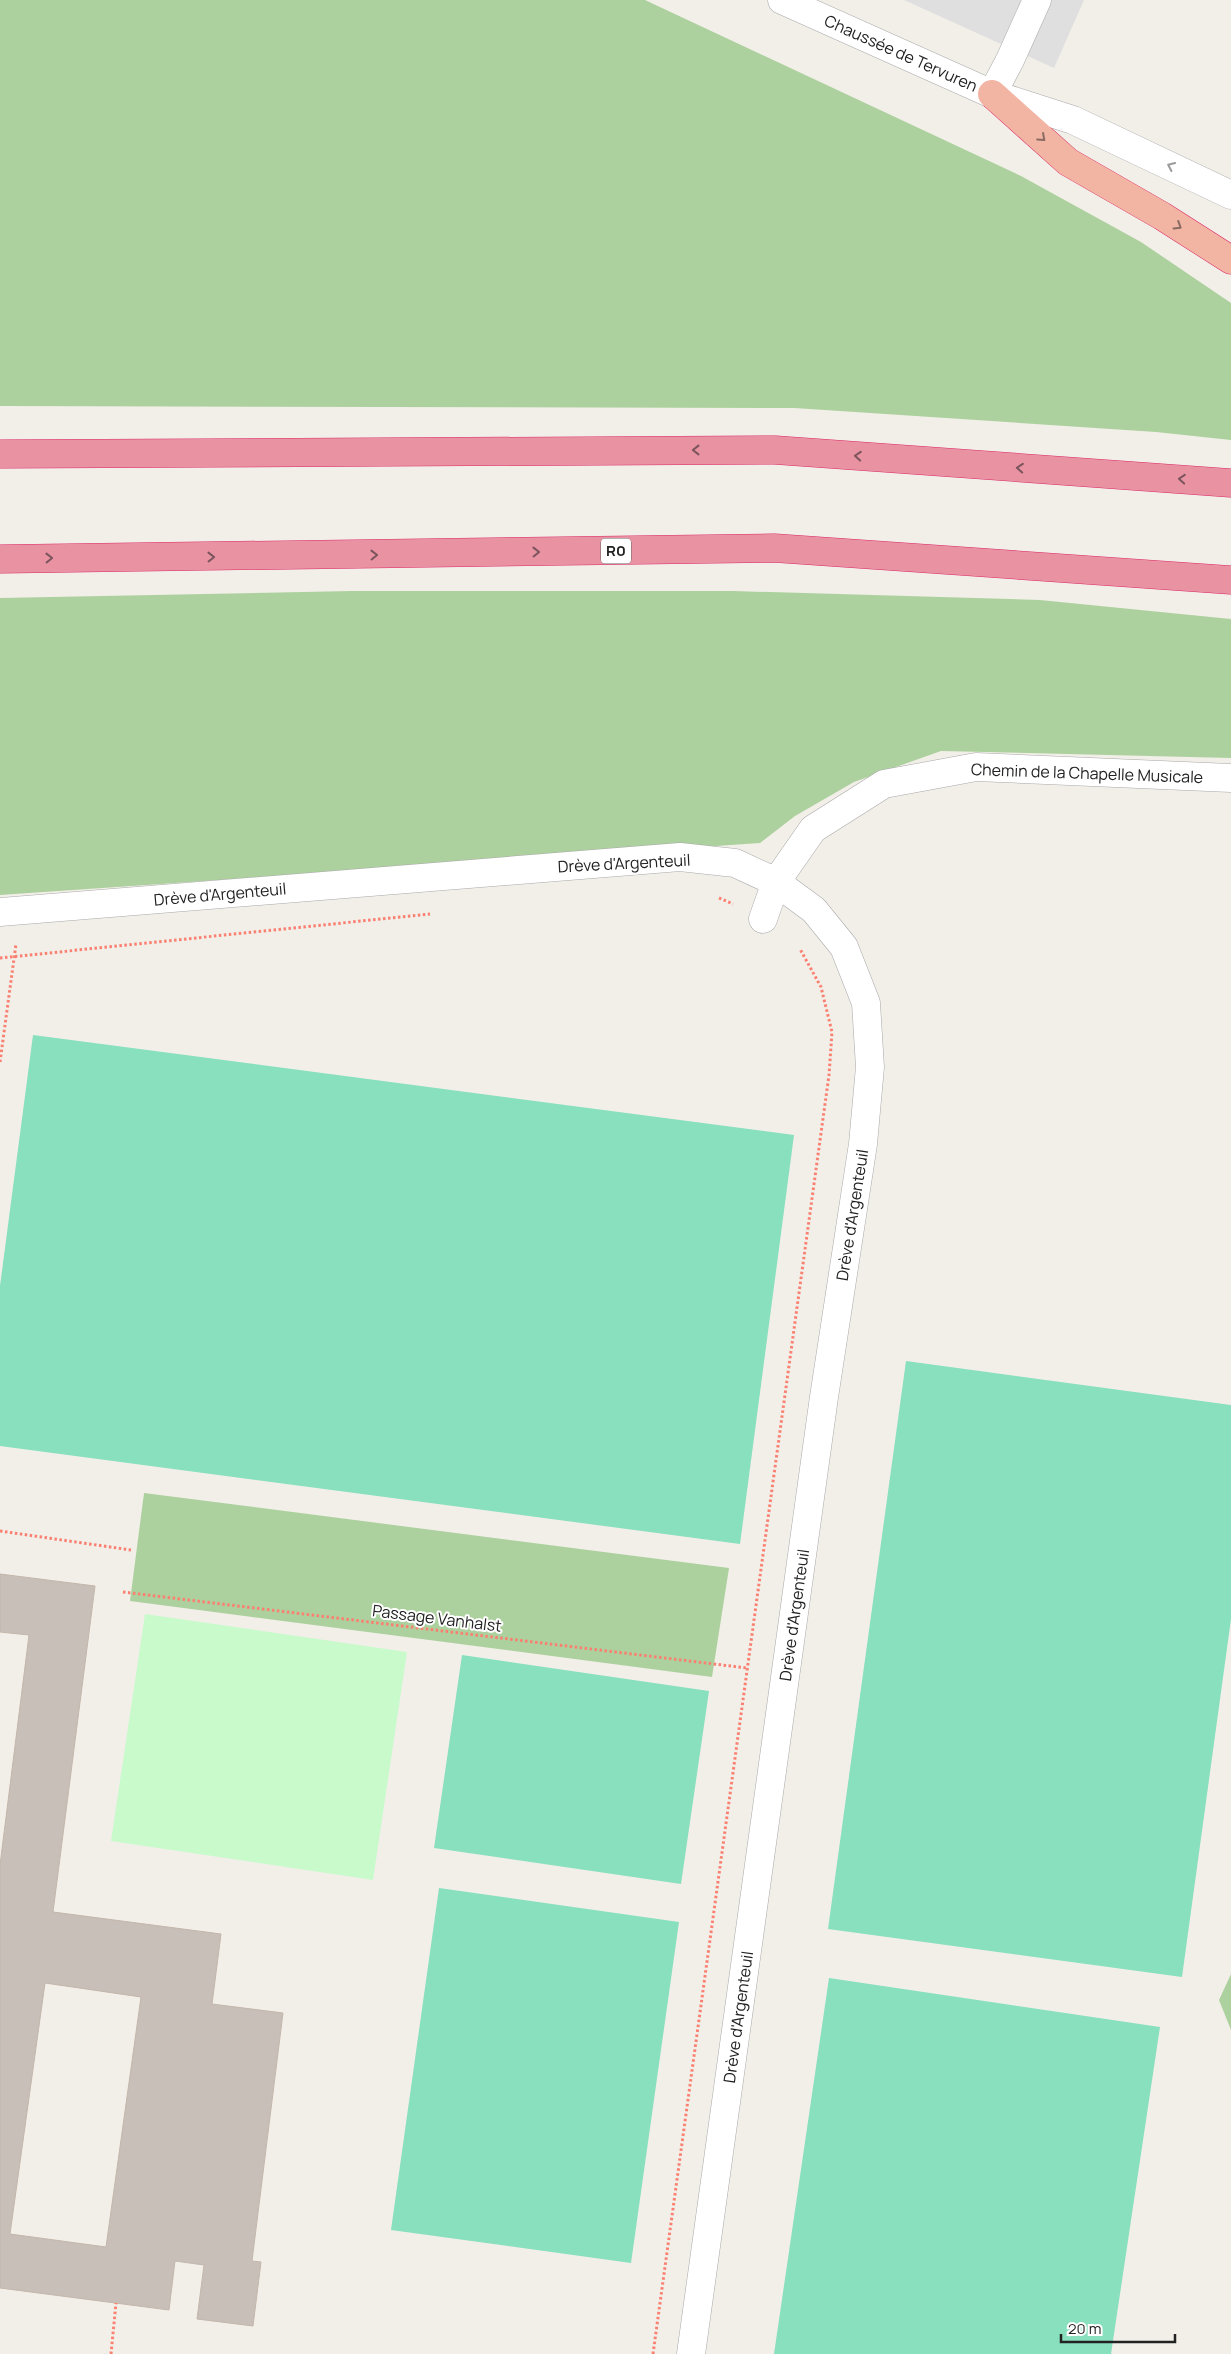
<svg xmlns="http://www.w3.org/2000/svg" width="1231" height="2354" viewBox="0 0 1231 2354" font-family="Manrope,sans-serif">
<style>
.residential{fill:#e0dfdf}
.forest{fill:#add19e}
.park{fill:#c8facc}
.pitch{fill:#88e0be}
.building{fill:#c7bfb8;stroke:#c4b6ab;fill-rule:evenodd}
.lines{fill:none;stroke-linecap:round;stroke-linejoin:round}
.minor-casing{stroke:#a9a9a9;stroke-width:29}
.tertiary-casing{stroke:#a9a9a9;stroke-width:29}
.trunk-casing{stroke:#dc2a67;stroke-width:29}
.motorway-casing{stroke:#dc2a67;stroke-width:29}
.path{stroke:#fa8072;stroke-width:3;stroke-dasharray:2.5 2.5;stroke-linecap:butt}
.minor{stroke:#fff;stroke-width:28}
.tertiary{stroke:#fff;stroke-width:28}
.trunk{stroke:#f2b4a3;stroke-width:28}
.motorway{stroke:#e892a2;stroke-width:28}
.oneway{stroke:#8a6b62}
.oneway2{stroke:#9c9c9c}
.oneway3{stroke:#7b545c}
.labels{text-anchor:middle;stroke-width:4;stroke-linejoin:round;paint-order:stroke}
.shield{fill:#fff;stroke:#646464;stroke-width:1}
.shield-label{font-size:15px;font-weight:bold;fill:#222}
.street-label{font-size:16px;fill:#222;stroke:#fff}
</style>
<rect width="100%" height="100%" fill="#f2efe9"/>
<polygon class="residential" points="904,0 1084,0 1054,68"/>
<g class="forest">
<polygon points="0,0 645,0 1021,176 1141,242 1231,303 1231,440 1156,432 794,408 0,406"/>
<polygon points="351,591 733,591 1040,600 1231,619 1231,758 941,751 854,782 795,816 760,843 0,895 0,598"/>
<polygon points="144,1493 729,1568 712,1677 130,1601"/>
<polygon points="1231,1974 1231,2030 1219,2000"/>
</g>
<polygon class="park" points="145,1614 407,1652 373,1880 111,1841"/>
<g class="pitch">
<polygon points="33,1035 794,1135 740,1544 0,1446 0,1286"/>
<polygon points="906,1361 1231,1405 1231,1619 1182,1977 828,1929"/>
<polygon points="462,1655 709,1691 681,1884 434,1848"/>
<polygon points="439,1888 679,1922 631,2263 391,2230"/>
<polygon points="829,1978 1160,2027 1111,2354 774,2354"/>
</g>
<path class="building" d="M0,1574L95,1586L53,1912L221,1934L212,2004L283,2013L252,2261L261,2262L253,2326L197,2319L204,2265L175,2261L169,2310L0,2288V1865L29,1635L0,1632ZM45,1983L141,1997L106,2247L10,2234Z"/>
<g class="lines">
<g class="minor-casing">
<g id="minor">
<polyline points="0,912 680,857 735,863 776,882 814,910 844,947 866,1003 870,1067 863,1144 824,1397 691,2354"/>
<polyline points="763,919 776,882 813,829 884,784 976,767 1231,778"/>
</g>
</g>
<g class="tertiary-casing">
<g id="tertiary">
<polyline points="782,0 992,94 1073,120 1231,195"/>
<polyline points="992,94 1010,60 1037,0"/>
</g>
</g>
<g class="trunk-casing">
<polyline id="trunk" points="992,94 1068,162 1162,216 1231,260"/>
</g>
<g class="motorway-casing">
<g id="motorway">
<polyline points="0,454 775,450 1231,483"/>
<polyline points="0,559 774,548 1231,580"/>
</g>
</g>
<g class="path">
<polyline points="719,898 733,904"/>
<polyline points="0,958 430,914"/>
<polyline points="0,1062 16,944"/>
<polyline points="0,1531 131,1550"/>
<polyline points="123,1592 747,1668"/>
<polyline points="111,2354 116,2303"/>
<polyline points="653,2354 829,1075 832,1032 821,987 800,949"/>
</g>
<use href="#minor" class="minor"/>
<use href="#tertiary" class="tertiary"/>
<use href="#trunk" class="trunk"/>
<use href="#motorway" class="motorway"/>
</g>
<defs><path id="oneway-chevron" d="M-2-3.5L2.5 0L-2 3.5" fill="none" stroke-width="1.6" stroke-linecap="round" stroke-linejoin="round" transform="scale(1.25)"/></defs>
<g class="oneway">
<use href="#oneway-chevron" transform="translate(1042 138) rotate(42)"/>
<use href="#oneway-chevron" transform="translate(1178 226) rotate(32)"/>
</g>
<use class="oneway2" href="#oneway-chevron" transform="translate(1171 166) rotate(-155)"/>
<g class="oneway3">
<use href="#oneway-chevron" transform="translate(696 450) rotate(180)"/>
<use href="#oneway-chevron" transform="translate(858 456) rotate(-176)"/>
<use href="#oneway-chevron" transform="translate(1020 468) rotate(-176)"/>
<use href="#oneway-chevron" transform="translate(1182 479) rotate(-176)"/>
<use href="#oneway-chevron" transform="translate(536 552) rotate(-1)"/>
<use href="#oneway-chevron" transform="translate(374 555) rotate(-1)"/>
<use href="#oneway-chevron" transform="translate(211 557) rotate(-1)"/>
<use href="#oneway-chevron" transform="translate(49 558) rotate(-1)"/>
</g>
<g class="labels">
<rect class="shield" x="601" y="538.5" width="30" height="25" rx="4"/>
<g class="shield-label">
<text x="616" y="556">R0</text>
</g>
<g class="street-label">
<text transform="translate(901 53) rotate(24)" y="6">Chaussée de Tervuren</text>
<text transform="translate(1087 773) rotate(2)" y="6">Chemin de la Chapelle Musicale</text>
<text transform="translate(624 863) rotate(-3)" y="6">Drève d'Argenteuil</text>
<text transform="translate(220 894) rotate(-5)" y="6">Drève d'Argenteuil</text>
<text transform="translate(852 1215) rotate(-81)" y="6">Drève d'Argenteuil</text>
<text transform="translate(794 1615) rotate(-82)" y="6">Drève d'Argenteuil</text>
<text transform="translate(437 1618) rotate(7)" y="6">Passage Vanhalst</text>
<text transform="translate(738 2017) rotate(-82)" y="6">Drève d'Argenteuil</text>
</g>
</g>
<path d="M1061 2334v8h114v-8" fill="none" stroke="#222222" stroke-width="2.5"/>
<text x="1068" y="2334" font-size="15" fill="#222222" stroke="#ffffff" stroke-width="4" paint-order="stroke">20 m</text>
</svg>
